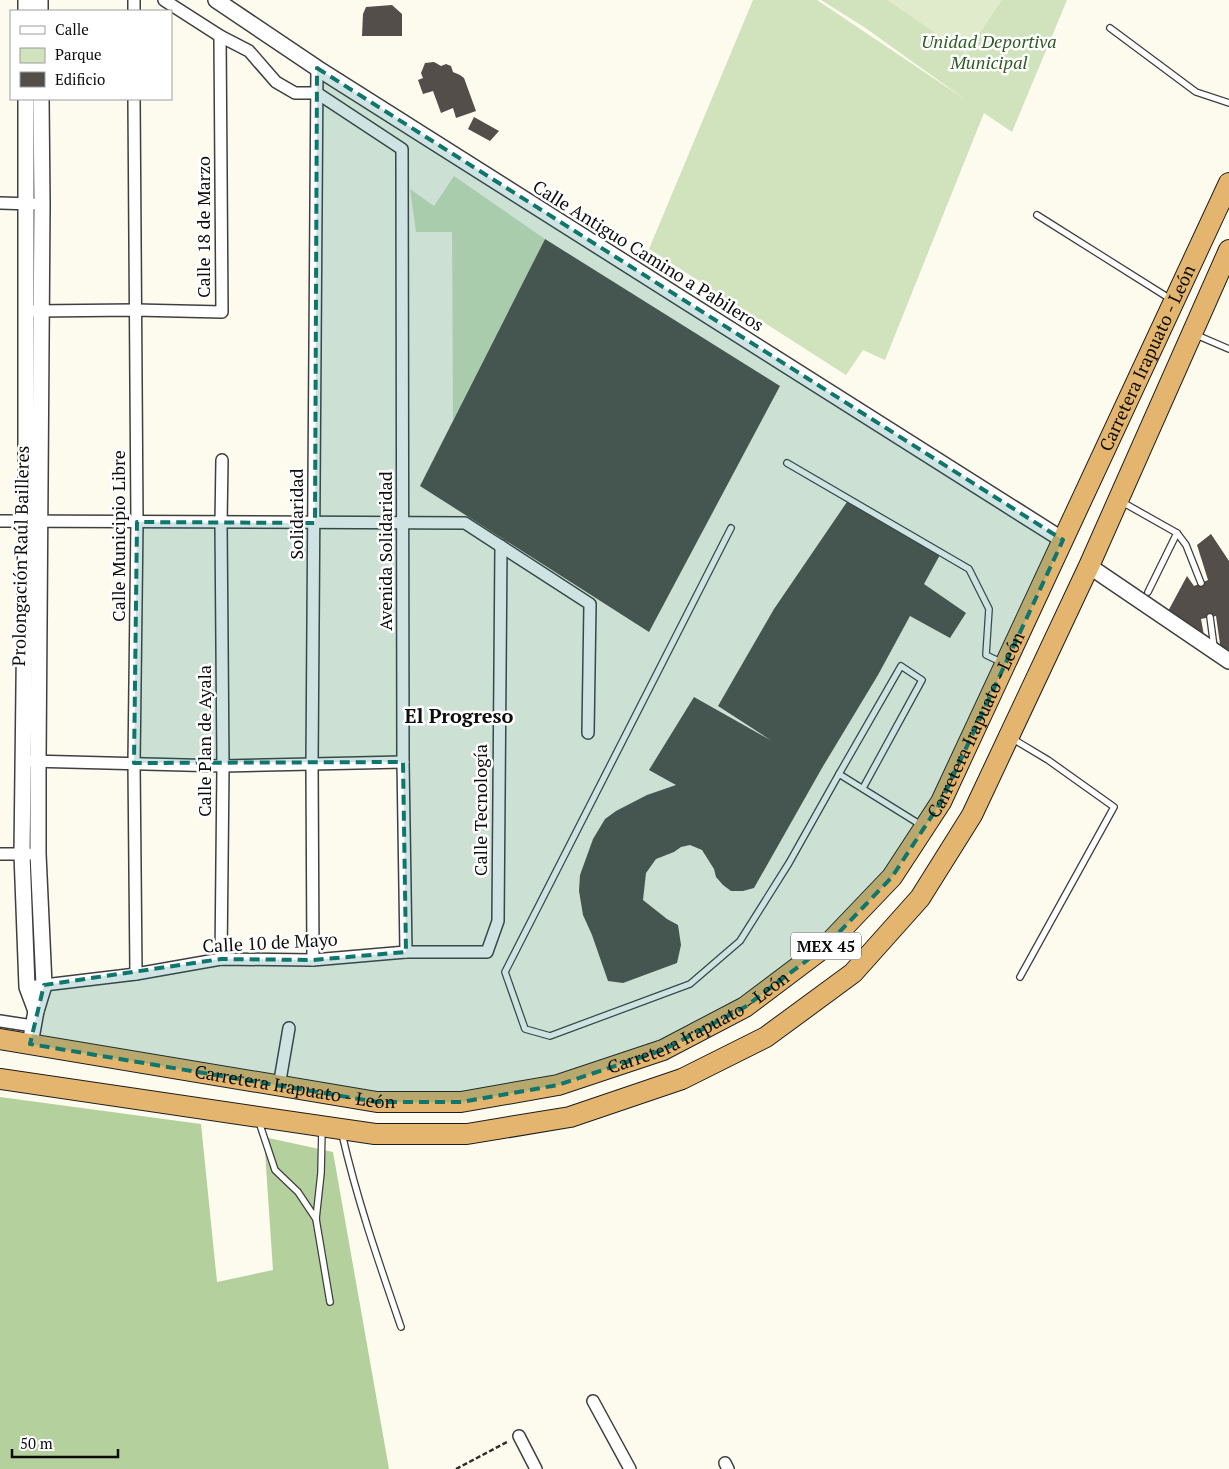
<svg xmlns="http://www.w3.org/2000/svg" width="1229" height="1469" viewBox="0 0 1229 1469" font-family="'PT Serif',serif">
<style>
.green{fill:#d0e3bc}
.forest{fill:#b4d19d}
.pitch{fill:#e0ebcc}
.building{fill:#534e4a}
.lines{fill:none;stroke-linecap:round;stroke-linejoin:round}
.service-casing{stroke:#3f3f3f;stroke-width:8}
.minor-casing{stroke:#3f3f3f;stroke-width:14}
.tertiary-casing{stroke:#3f3f3f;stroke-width:18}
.trunk-casing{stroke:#1d1d1d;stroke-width:22}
.path{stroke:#2e2e2e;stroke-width:2.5;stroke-dasharray:5 2.5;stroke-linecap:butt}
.service{stroke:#fff;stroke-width:5.5}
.minor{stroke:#fff;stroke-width:11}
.tertiary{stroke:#fff;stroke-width:15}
.trunk{stroke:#e4b56e;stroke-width:20}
.marked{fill:#0f766e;fill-opacity:0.2;stroke:#0f766e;stroke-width:4;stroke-dasharray:10 6;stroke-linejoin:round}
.labels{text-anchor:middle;stroke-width:5;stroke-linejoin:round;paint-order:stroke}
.shield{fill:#fff;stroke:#555;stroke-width:1}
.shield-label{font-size:16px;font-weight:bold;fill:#0c0c0c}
.park-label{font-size:18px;font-style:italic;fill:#305b25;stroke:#fff}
.street-label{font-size:18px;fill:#0c0c0c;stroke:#fff}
.quarter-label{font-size:20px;font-weight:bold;fill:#0c0c0c;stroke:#fff}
</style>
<rect width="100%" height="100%" fill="#fdfaee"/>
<g class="green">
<polygon points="753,0 817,0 966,100 864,27 821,0 1067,0 1012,132 984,113 885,360 863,350 846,375 649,249"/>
<polygon points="454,176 545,239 453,420 452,232 416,232 410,189 434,206"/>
</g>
<polygon class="forest" points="0,1097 201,1124 217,1282 273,1270 264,1137 333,1152 389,1469 0,1469"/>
<polygon class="pitch" points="887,0 1002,0 966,54"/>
<g class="building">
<polygon points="392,5 402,14 402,36 362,36 363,14 366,7"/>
<polygon points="434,62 441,66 446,64 451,66 453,72 460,75 464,78 476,111 456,118 453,108 441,113 433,91 423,94 418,80 423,78 421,73 425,63"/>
<polygon points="474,117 499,131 490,141 468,129"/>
<polygon points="545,239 780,386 649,632 420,486"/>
<polygon points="849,499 941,553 924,584 966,613 950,638 910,616 878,675 822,768 754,888 743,891 731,891 723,885 716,877 714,869 702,850 690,845 681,847 674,852 656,859 646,873 643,900 667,919 678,925 681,945 677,963 623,983 608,981 592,935 583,915 579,891 580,875 593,839 605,819 616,811 647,795 676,785 649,770 694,697 772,741 718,706 774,609"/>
<polygon points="1211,534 1229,561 1229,657 1221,651 1216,616 1201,619 1205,641 1166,615 1187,576 1194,586 1208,580 1197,545"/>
</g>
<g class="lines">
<g class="service-casing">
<g id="service">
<polyline points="1110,28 1196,92 1229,103"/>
<polyline points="1037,215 1172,300"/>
<polyline points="1194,334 1229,349"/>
<polyline points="787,463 969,569 989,609 986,655 1003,663"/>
<polyline points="1122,502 1177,533 1186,545 1201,583"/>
<polyline points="731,528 505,972 525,1029 550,1036 690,984 740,941 789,863 839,774 921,825"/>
<polyline points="1148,592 1177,533"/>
<polyline points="1210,617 1214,647"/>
<polyline points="1013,739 1048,760 1114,807 1020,977"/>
<polyline points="839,774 901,666 922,680 863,788"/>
<polyline points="259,1122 275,1170 298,1192 316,1219"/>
<polyline points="322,1129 321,1173 316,1219 330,1302"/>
<path d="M342,1134C357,1200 379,1263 401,1327"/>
</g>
</g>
<g class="minor-casing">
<g id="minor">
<polyline points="134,0 134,11"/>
<polyline points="164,0 220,36 249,51 276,82 295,93 317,93 402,149 403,762 406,952"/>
<polyline points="134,99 137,522 134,763 136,974"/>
<polyline points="0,203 33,204"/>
<polyline points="33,311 136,310 222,312 220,36"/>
<polyline points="0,521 465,523 590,604 588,733"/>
<polyline points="30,761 223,766 403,762"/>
<polyline points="0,854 29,854"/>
<polyline points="221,959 223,766 221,523 222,460"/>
<polyline points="313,960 312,764 317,68"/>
<polyline points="36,986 136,974 221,959 313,960 406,952 487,952 498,921 501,546"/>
<polyline points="0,1021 33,1026"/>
<polyline points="279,1086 289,1028"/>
<polyline points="593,1401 630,1469"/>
<polyline points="519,1436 536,1469"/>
<polyline points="725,1463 728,1469"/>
</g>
</g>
<g class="tertiary-casing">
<g id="tertiary">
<polyline points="26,0 26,11"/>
<polyline points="40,0 40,11"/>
<polyline points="216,0 317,68 1063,540"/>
<polyline points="26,99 26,521 22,854 27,987 36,1011"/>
<polyline points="1089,566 1229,661"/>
<polyline points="30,1044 36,1011 44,985 38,854 38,761 42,204 41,99"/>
</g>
</g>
<g class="trunk-casing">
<g id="trunk">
<path id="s1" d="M0,1039L377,1102H461L558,1085L663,1050L745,1007L826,946L892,877L941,802L1229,183"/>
<polyline points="0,1079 375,1134 467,1134 570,1117 682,1079 766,1037 853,973 920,898 972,815 1089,566 1229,250"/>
</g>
</g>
<polyline class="path" points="456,1469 509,1441"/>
<use href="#service" class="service"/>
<use href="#minor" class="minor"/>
<use href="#tertiary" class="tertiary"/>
<use href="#trunk" class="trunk"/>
</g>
<path class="marked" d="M317,68L1063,540L941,802L892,877L826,946L745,1007L663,1050L558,1085L461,1102H377L30,1044L44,985L221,959L313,960L406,952L403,762L134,763L137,522L315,523Z"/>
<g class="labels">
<rect class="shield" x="791" y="932.5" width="70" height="27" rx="4"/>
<g class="shield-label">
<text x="826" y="952">MEX 45</text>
</g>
<g class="park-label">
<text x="989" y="48">Unidad Deportiva<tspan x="989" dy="21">Municipal</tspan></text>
</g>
<g class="street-label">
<text transform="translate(204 227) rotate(-90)" y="6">Calle 18 de Marzo</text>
<text transform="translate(648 256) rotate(32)" y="6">Calle Antiguo Camino a Pabileros</text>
<text dy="6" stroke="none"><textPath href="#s1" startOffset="1544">Carretera Irapuato - León</textPath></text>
<text transform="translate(297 514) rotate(-90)" y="6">Solidaridad</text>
<text transform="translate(119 536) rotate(-90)" y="6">Calle Municipio Libre</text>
<text transform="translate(386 551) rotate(-90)" y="6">Avenida Solidaridad</text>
<text transform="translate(21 556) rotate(-89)" y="6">Prolongación Raúl Bailleres</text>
<text dy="6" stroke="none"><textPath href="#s1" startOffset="1139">Carretera Irapuato - León</textPath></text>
<text transform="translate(205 741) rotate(-90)" y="6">Calle Plan de Ayala</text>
<text transform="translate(481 810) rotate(-90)" y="6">Calle Tecnología</text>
<text transform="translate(270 943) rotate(-3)" y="6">Calle 10 de Mayo</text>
<text dy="6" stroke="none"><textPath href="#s1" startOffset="719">Carretera Irapuato - León</textPath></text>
<text dy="6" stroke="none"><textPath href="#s1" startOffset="299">Carretera Irapuato - León</textPath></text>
</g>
<g class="quarter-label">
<text x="459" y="723">El Progreso</text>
</g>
</g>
<rect x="10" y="10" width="162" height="90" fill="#ffffff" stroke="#9e9e9e"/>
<rect x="20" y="26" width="25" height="8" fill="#ffffff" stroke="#9e9e9e"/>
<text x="55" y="35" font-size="15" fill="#0c0c0c">Calle</text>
<rect x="20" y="48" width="25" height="15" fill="#d0e3bc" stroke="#9e9e9e"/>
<text x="55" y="60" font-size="15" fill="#0c0c0c">Parque</text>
<rect x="20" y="72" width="25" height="15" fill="#534e4a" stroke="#9e9e9e"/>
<text x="55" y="85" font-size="15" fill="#0c0c0c">Edificio</text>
<path d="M12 1449v8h106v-8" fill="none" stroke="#0c0c0c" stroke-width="2.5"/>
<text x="20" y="1449" font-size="15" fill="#0c0c0c" stroke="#ffffff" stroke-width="4" paint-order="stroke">50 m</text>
</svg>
